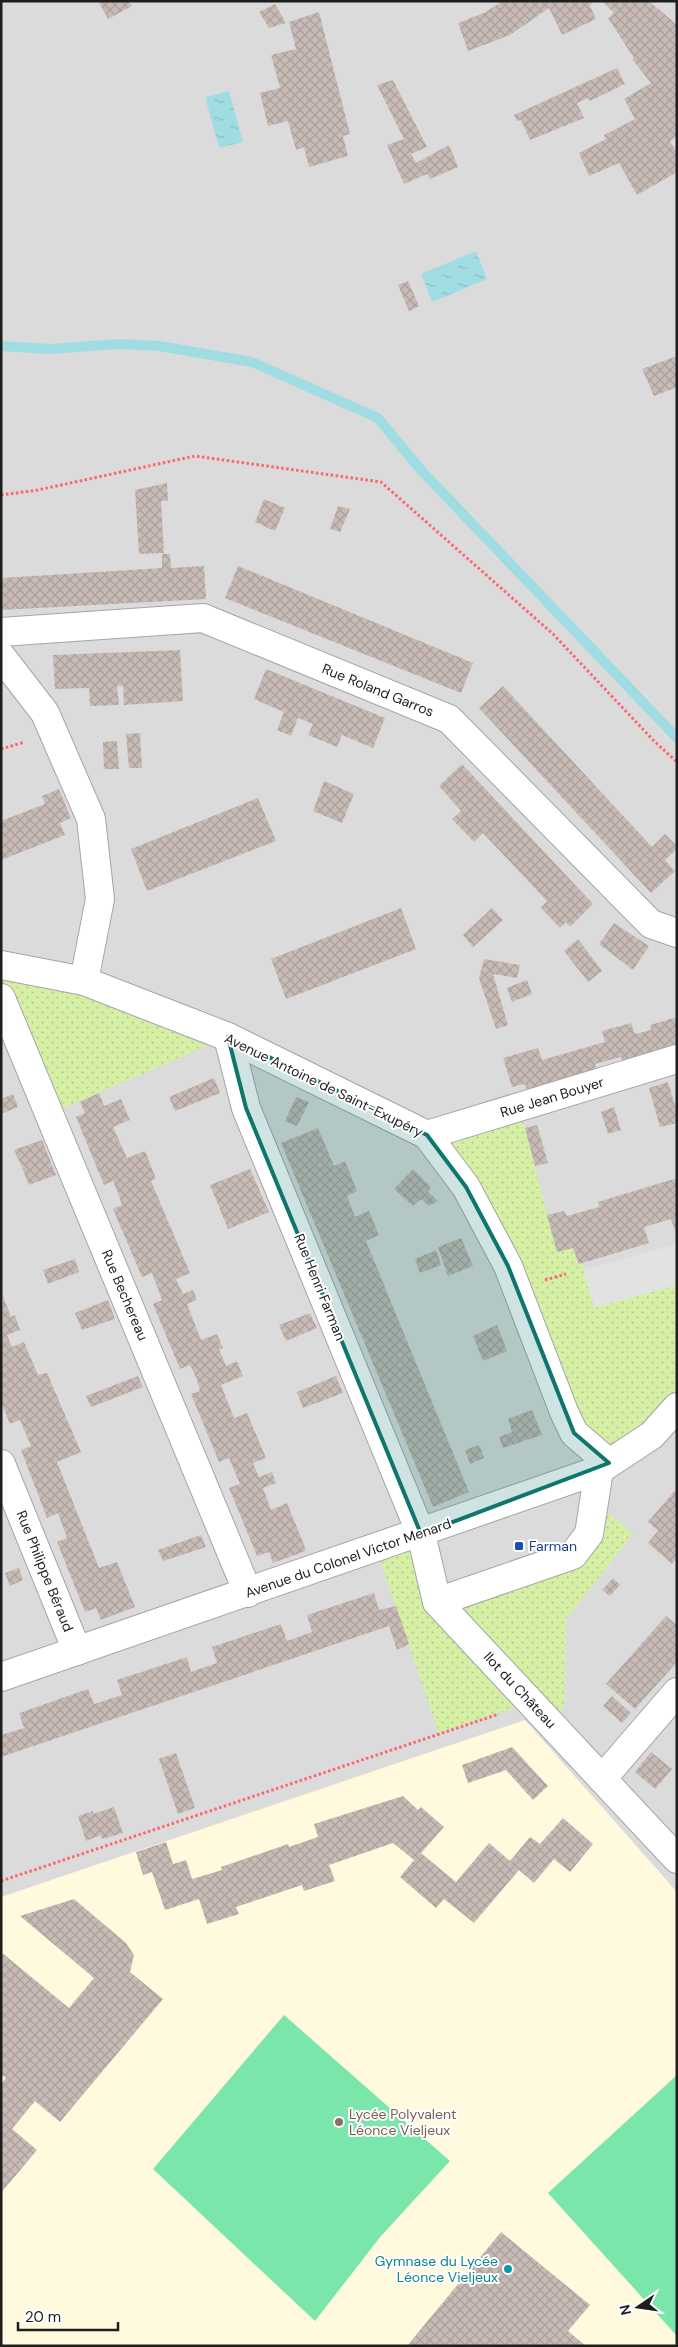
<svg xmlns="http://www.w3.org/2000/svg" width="678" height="2347" viewBox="0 0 678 2347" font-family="'DM Sans',sans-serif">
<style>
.residential{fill:#dcdbdb}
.education{fill:#fffadd}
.grass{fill:url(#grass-dots)}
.pitch{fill:#7ae6ac}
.parking{fill:#e2e2e2}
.water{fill:url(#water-ripples)}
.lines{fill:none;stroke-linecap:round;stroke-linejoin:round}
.stream{stroke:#a0dde2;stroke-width:10}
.building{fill:url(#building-cross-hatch)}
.minor-casing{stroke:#a5a5a5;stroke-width:30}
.path{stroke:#ff656d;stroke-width:3;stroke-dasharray:2.5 2.5;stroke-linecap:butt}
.minor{stroke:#fff;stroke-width:28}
.marked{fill:#0f766e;fill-opacity:0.2;stroke:#0f766e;stroke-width:4;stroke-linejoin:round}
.transit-dot{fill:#1a4fb4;stroke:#fff;stroke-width:2}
.education-dot{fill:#8d6e63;stroke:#fff;stroke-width:2}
.culture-dot{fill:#0f9aa8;stroke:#fff;stroke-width:2}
.labels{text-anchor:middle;stroke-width:4;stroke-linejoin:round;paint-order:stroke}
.street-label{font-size:14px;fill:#1e1e1e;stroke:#fff}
.transit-label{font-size:14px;fill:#164399;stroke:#fff;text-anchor:start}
.education-label{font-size:14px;fill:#785e54;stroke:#fff;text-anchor:start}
.culture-label{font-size:14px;fill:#0d838f;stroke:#fff;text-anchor:end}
</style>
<defs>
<pattern id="grass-dots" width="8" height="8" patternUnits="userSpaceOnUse" patternTransform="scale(1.25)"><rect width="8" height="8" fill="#d5efa4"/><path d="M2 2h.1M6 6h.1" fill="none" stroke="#b6cc8d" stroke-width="1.8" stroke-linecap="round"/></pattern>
<pattern id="water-ripples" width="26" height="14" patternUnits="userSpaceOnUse" patternTransform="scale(1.25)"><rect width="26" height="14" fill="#a0dde2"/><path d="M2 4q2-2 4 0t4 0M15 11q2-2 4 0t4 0" fill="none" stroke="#89bdc1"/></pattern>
<pattern id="building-cross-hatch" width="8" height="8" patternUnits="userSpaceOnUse" patternTransform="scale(1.25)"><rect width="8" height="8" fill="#c8bbb6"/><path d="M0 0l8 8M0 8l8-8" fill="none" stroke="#aba09c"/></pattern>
</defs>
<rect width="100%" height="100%" fill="#f0eae3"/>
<rect class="residential" x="1" y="1" width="676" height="2345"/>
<polygon class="education" points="525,1720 677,1892 677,2346 1,2346 1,1897"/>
<g class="grass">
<polygon points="1,965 228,1037 49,1114 1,1014"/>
<polygon points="518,1107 525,1128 557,1252 573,1248 578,1264 583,1263 594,1307 677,1285 677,1407 609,1463 574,1433 516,1289 427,1135"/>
<polygon points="594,1500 633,1534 566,1619 564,1707 550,1721 532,1702 439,1733 376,1549 421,1534 437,1601 573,1555"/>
</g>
<g class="pitch">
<polygon points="284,2015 450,2161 381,2236 315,2321 153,2169"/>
<polygon points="677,2075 677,2336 548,2193"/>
</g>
<polygon class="parking" points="677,1244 677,1285 594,1308 583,1270"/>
<g class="water">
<polygon points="229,91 243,142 219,148 205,97"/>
<polygon points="476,251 487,279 432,302 421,274"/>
</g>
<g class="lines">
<polyline class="stream" points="1,346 50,349 119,344 159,346 252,362 378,418 420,469 677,738"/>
</g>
<g class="building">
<polygon points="98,1 129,1 132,6 108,19"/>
<polygon points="502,1 593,1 590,6 596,19 562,35 549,8 510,35 468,51 458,23 486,12"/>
<polygon points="602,1 649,1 677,25 677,136 670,141 677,153 677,172 637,195 619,163 589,176 579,153 606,139 604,135 635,119 624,99 651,83 632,59 634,58 608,18 614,13"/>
<polygon points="275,4 286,23 269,28 259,12"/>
<polygon points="319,12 350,134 343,136 348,156 309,167 304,147 296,150 288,121 268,126 260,93 280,88 271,55 296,49 289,22"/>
<polygon points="617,68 625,84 590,101 588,98 577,103 584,118 530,140 521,120 517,121 514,115"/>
<polygon points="393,80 427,147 411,154 416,163 449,145 458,167 430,179 427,174 404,184 387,145 404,139 377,85"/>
<polygon points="408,281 419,306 409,311 398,285"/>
<polygon points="677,356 677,387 654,396 642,369"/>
<polygon points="167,483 168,501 161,501 164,553 139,554 135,490"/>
<polygon points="264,499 285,508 275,531 255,522"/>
<polygon points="338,506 350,509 340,532 330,529"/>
<polygon points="162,554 170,554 171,568 204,566 206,599 1,610 1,578 162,568"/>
<polygon points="238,566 473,663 461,693 225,598"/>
<polygon points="180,650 183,701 124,705 123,686 117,686 119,705 90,706 89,688 55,689 53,655"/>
<polygon points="266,669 385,718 373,748 342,735 337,747 308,735 313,724 298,718 291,736 277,730 284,712 254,699"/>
<polygon points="503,686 652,847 665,834 677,846 677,849 665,860 675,871 651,893 479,708"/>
<polygon points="140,733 142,768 129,768 126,734"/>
<polygon points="117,741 119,769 104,769 103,742"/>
<polygon points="462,764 593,904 570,927 566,922 560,928 541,908 547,901 483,833 474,842 452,819 461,811 439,786"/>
<polygon points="324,781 354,794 342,823 313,811"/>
<polygon points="59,789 71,818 60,823 65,835 1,860 1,821 45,804 42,796"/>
<polygon points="258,798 276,841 147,891 131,849"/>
<polygon points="401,908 416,949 286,999 271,959"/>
<polygon points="492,908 503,920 473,947 463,935"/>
<polygon points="614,923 649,946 633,970 599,944"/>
<polygon points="578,939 602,971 588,982 564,951"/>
<polygon points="484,959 520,965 517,978 493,974 508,1025 496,1029 479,978"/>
<polygon points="527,980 532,994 512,1002 507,988"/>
<polygon points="677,1017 677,1050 624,1066 621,1057 595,1064 598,1074 529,1095 525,1084 512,1087 503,1058 538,1048 542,1060 605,1042 602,1031 631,1023 635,1034 651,1030 650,1025"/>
<polygon points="214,1078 220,1093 175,1111 169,1097"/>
<polygon points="668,1082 677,1112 677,1123 660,1127 649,1088"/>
<polygon points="99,1093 104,1106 121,1099 130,1120 113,1127 127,1158 145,1151 156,1179 151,1181 190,1273 176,1279 183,1294 193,1290 197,1300 187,1304 201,1340 217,1334 223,1348 219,1349 226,1366 237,1361 243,1376 221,1385 234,1418 247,1413 266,1458 253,1463 259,1477 272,1472 276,1483 263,1488 271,1510 287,1503 306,1550 303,1552 273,1563 269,1552 257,1556 229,1488 240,1484 229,1458 219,1462 191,1394 200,1391 196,1377 190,1365 180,1369 153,1304 162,1300 152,1273 142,1277 113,1209 122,1205 118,1193 113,1181 104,1185 76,1117 85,1113 80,1102"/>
<polygon points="13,1094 18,1107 1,1114 1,1099"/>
<polygon points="296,1097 309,1102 297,1126 285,1121"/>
<polygon points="614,1107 621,1130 608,1134 601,1112"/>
<polygon points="537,1125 548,1163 535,1166 525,1128"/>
<polygon points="318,1128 334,1166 345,1161 357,1191 347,1196 355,1217 369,1211 379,1235 366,1241 469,1492 433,1507 281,1143"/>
<polygon points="42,1140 56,1175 29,1185 22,1168 27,1165 22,1167 14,1150"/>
<polygon points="250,1169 269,1212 228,1229 210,1185"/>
<polygon points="413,1169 431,1187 428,1192 438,1201 429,1206 421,1199 413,1206 394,1189"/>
<polygon points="677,1178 677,1237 671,1219 644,1227 649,1243 579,1264 573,1248 557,1252 547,1215 564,1211 567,1216 599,1207 598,1202"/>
<polygon points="461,1238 473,1266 448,1276 438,1247"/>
<polygon points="436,1250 441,1265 420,1273 415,1259"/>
<polygon points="75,1259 79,1272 48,1284 43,1270"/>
<polygon points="3,1296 11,1317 15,1315 20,1330 7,1335 12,1347 24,1342 38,1375 47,1373 81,1452 57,1462 99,1568 117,1562 135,1607 101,1620 96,1608 85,1612 57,1542 67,1538 58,1513 47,1518 21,1450 31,1446 20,1420 10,1424 1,1402"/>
<polygon points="108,1300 115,1319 82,1330 75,1313"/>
<polygon points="310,1313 317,1328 286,1341 279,1325"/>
<polygon points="497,1325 507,1351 483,1361 473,1336"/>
<polygon points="138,1376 143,1387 91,1407 86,1396"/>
<polygon points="336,1376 343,1393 303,1408 297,1392"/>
<polygon points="532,1410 542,1435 503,1448 499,1437 512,1432 508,1419"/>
<polygon points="479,1445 484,1458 470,1464 465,1450"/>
<polygon points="677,1488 677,1558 672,1564 648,1543 658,1531 648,1522"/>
<polygon points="201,1535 206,1547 163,1561 158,1550"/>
<polygon points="19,1568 23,1580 10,1586 5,1573"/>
<polygon points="613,1578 620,1585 610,1596 602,1590"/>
<polygon points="374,1593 379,1610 396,1606 409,1644 397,1650 389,1626 1,1757 1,1735 24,1728 19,1713 88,1689 94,1704 122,1695 117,1680 187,1657 191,1672 217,1663 212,1647 281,1624 287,1641 312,1632 307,1615"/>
<polygon points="666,1616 677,1625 677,1662 635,1709 606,1684"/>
<polygon points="612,1696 631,1713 622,1723 603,1706"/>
<polygon points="512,1747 548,1786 533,1800 506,1770 468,1783 462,1765"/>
<polygon points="651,1752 672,1769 655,1789 635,1772"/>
<polygon points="176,1753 195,1808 178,1814 159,1759"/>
<polygon points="403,1796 418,1810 421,1807 444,1827 421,1853 456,1882 489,1843 510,1861 530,1837 540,1844 563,1818 593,1844 570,1872 554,1859 534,1883 519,1870 474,1923 444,1899 436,1908 400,1877 414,1860 393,1843 329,1865 335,1881 304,1891 302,1885 236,1907 239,1914 207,1924 199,1899 165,1910 152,1872 143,1875 136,1852 166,1842 173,1864 186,1860 192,1879 222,1870 221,1867 288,1844 289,1847 318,1837 314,1824"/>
<polygon points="114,1807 123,1833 102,1839 101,1835 86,1841 78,1816 93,1811 93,1814"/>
<polygon points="74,1899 126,1943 134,1955 130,1972 163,1999 60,2122 35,2101 12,2129 37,2150 1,2193 1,2084 6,2078 1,2074 1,1952 69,2008 94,1978 20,1916"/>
<polygon points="501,2232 590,2305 568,2331 586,2346 407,2346"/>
</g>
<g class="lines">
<g class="minor-casing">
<g id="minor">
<polyline points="1,632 203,618 449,719 651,924 677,933"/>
<polyline points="1,656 45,713 91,819 100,899 84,981"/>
<polyline points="1,965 84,981 228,1037 427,1135 466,1187 508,1266 564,1412 574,1433 609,1463"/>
<polyline points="1,998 248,1593"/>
<polyline points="228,1037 246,1108 421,1534 437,1602 677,1859"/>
<polyline points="427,1135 677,1059"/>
<polyline points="1,1464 77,1651"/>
<polyline points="437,1602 573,1555 589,1534 599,1470"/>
<polyline points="1,1677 599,1470 652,1435 677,1407"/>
<polyline points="602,1779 677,1692"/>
</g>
</g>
<g class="path">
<polyline points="1,495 38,490 195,456 381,482 553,634 655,742 677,762"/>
<polyline points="1,749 25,742"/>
<polyline points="545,1280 566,1274"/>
<polyline points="1,1881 499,1714"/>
</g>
<use href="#minor" class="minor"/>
</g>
<path class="marked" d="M228,1037L427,1135L466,1187L508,1266L574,1433L609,1463L421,1534L246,1108Z"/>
<rect class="transit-dot" x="514" y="1541" width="10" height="10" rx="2.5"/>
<circle class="education-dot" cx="339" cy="2122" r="5"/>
<circle class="culture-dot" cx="508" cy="2269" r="5"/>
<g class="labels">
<g class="street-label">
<text transform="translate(378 690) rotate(22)" y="5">Rue Roland Garros</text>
<text transform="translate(324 1085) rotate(26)" y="5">Avenue Antoine de Saint-Exupéry</text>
<text transform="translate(552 1097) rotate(-17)" y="5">Rue Jean Bouyer</text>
<text transform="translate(320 1287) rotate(68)" y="5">Rue Henri Farman</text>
<text transform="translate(125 1295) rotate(67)" y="5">Rue Bechereau</text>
<text transform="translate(348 1558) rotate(-19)" y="5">Avenue du Colonel Victor Menard</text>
<text transform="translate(45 1571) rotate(68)" y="5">Rue Philippe Béraud</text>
<text transform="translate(520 1690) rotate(47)" y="5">Ilot du Château</text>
</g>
<g class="transit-label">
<text x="529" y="1551">Farman</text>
</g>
<g class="education-label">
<text x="349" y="2119">Lycée Polyvalent<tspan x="349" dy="16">Léonce Vieljeux</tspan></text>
</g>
<g class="culture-label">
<text x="498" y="2266">Gymnase du Lycée<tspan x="498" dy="16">Léonce Vieljeux</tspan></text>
</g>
</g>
<rect width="678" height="2347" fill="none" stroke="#1e1e1e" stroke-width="5"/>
<g transform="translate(638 2307) rotate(257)" stroke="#ffffff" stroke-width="4" paint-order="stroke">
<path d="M0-4L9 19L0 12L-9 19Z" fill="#1e1e1e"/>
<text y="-8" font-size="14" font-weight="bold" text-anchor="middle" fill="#1e1e1e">N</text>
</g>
<path d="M18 2322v8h100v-8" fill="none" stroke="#1e1e1e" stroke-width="2.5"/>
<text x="25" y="2322" font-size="15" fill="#1e1e1e" stroke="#ffffff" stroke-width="4" paint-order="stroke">20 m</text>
</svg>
